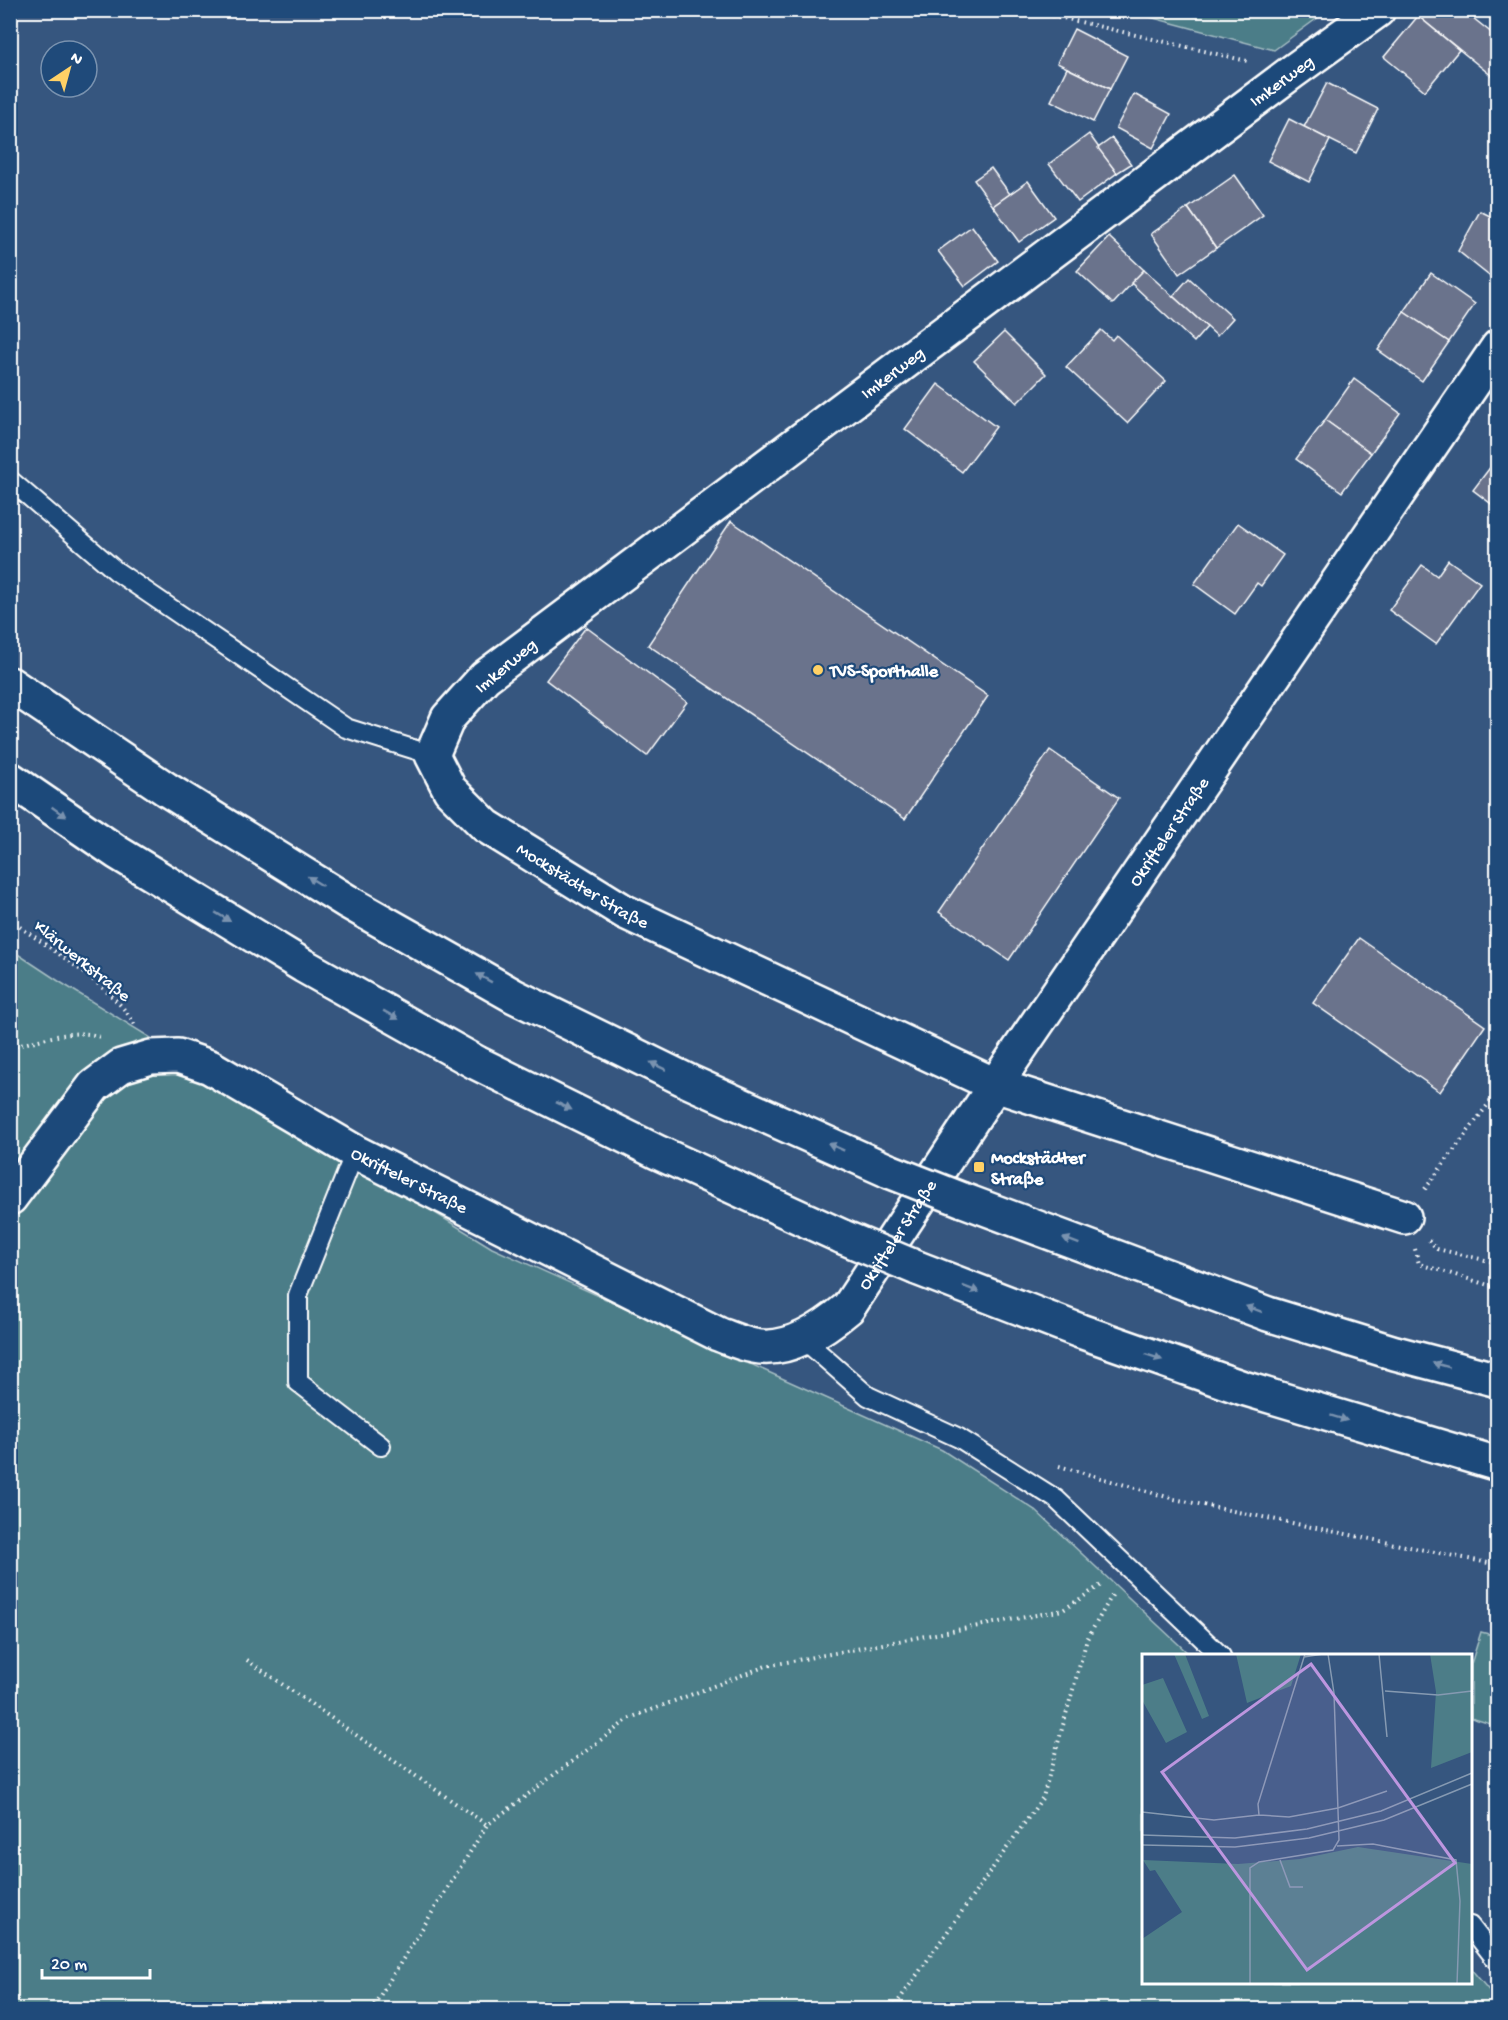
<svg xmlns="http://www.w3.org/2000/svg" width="1508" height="2020" viewBox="0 0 1508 2020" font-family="'Gochi Hand',sans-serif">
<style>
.green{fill:#4c7d88;stroke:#a6bec4;stroke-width:1.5}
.building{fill:#6b738c;stroke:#fff;stroke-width:1.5}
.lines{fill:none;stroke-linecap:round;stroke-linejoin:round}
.service-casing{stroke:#fff;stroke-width:22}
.minor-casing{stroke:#fff;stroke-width:38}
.tertiary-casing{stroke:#fff;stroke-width:38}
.trunk-casing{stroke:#fff;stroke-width:38}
.path{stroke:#fff;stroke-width:4;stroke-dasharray:1.5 4.5;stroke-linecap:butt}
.service{stroke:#1f4a7a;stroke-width:18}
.minor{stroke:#1f4a7a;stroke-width:33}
.tertiary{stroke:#1f4a7a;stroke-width:33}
.trunk{stroke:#1f4a7a;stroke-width:33}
.trunk-bridge-casing{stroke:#fff;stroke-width:38;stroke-linecap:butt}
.trunk-bridge{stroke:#1f4a7a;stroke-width:33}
.oneway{fill:#7992af}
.poi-dot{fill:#ffd166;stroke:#1f4a7a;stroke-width:2}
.labels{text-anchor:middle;stroke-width:4.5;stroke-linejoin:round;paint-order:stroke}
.street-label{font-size:18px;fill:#fff;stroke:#1f4a7a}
.poi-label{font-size:18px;font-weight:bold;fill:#fff;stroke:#1f4a7a;text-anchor:start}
.inset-road{fill:none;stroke:#869ab2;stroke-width:1.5}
.view{fill:#bd96df;fill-opacity:0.15;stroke:#bd96df;stroke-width:3}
.inset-edge{fill:none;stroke:#fff;stroke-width:3}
</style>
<rect width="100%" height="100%" fill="#36567f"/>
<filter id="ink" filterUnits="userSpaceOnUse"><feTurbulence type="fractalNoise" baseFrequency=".0167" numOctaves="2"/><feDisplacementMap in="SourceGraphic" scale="12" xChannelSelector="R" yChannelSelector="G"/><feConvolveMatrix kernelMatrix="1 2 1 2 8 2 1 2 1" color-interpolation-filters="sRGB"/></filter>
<g filter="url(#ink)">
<g class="green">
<polygon points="1127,11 1327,11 1274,50"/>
<polygon points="10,949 60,982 492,1248 942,1450 1035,1510 1190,1655 1144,1656 1144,1982 1470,1982 1471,1969 1497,2000 1497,2009 11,2009"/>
<polygon points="1481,1632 1497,1636 1497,1726 1471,1718 1471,1664"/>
</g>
<g class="building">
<polygon points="1422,10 1463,10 1498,38 1498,81 1418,16"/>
<polygon points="1418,16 1459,50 1425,91 1384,57"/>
<polygon points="1074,29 1127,56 1110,89 1057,63"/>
<polygon points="1067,68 1110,89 1093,122 1051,101"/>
<polygon points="1327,83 1378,109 1356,153 1304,127"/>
<polygon points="1134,94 1171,114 1153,148 1116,128"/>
<polygon points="1289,119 1330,140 1309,182 1268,161"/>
<polygon points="1089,134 1117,173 1078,202 1049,164"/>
<polygon points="1112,138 1131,164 1117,173 1098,148"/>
<polygon points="991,168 1010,194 993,206 974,180"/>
<polygon points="1235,175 1263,215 1216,248 1188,208"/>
<polygon points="1028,181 1054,217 1019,242 993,206"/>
<polygon points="1188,208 1216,248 1179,274 1151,234"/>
<polygon points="1480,211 1498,220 1498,283 1458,251"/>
<polygon points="972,226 998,261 965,286 938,251"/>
<polygon points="1109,237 1144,270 1113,304 1077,271"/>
<polygon points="1144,270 1207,327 1194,342 1131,283"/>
<polygon points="1431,273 1475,304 1449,342 1404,312"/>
<polygon points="1189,278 1233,318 1217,336 1173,296"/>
<polygon points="1404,312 1449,342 1422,381 1378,350"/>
<polygon points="1101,330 1112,340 1116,335 1166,381 1127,423 1066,367"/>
<polygon points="1004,332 1046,374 1017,403 974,361"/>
<polygon points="1354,379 1400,413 1371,453 1325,420"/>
<polygon points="938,384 996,427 962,472 905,429"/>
<polygon points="1325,420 1371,453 1342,492 1296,459"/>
<polygon points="1498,457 1498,509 1473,490"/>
<polygon points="731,521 988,696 905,819 648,645"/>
<polygon points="1238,523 1283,555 1261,586 1257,583 1235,614 1194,584"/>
<polygon points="1448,560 1480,583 1436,644 1389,610 1422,565 1437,576"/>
<polygon points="586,627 687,702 647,756 546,680"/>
<polygon points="1050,750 1119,798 1009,960 939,912"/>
<polygon points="1359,938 1485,1026 1440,1092 1313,1003"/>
</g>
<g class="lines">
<g class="service-casing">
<g id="service">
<polyline points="10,480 116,571 346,728 432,755"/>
<polyline points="355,1152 298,1295 298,1382 381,1446"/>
<polyline points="802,1338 868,1396 959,1438 1056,1499 1221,1656"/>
<polyline points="1470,1926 1498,1962"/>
</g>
</g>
<g class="minor-casing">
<g id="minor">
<path id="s1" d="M1378,10L1292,72L485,677L448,718L432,755L450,790L486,826L625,912L995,1085L1404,1217"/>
</g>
</g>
<g class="tertiary-casing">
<g id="tertiary">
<path id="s2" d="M10,1198L94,1086L121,1066L151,1057L178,1056L210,1067L355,1152L718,1334C729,1338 742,1344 754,1346C788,1353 823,1329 848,1308L995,1085L1498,347"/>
</g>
</g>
<g class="trunk-casing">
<g id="trunk">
<polyline points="10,684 166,789 348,902 514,996 690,1082 889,1171"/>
<polyline points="10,779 118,853 304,966 477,1063 657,1152 843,1237"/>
<polyline points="963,1200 1268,1314 1395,1353 1498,1380"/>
<polyline points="917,1268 1080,1331 1243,1388 1498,1464"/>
</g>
</g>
<g class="path">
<polyline points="1029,10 1247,61"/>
<path d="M10,920C44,944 117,990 135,1025"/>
<path d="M10,1048C35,1041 77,1027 100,1037"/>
<polyline points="1425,1189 1498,1091"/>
<polyline points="1429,1240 1437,1249 1498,1263"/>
<polyline points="1415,1249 1419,1264 1498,1288"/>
<polyline points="1059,1466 1174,1499 1498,1565"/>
<polyline points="247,1660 487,1825"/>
<polyline points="371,2010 487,1825 630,1718 766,1666 1063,1610 1104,1583"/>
<polyline points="892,2010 1043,1797 1087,1639 1114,1592"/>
</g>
<use href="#service" class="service"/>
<use href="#minor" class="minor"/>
<use href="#tertiary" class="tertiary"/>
<use href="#trunk" class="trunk"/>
<g class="trunk-bridge-casing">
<g id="trunk-bridge">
<polyline points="889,1171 963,1200"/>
<polyline points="843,1237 917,1268"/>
</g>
</g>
<use href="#trunk-bridge" class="trunk-bridge"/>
</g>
<defs><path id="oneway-solid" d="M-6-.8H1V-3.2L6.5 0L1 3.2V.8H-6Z" transform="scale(1.5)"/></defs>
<g class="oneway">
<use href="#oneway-solid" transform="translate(59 812) rotate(35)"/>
<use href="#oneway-solid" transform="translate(315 881) rotate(-148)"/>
<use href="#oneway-solid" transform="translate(223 917) rotate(31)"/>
<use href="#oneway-solid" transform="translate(484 978) rotate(-151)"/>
<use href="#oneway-solid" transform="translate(391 1015) rotate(29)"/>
<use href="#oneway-solid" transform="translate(658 1066) rotate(-154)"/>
<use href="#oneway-solid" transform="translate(564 1106) rotate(26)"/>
<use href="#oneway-solid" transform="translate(836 1147) rotate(-156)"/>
<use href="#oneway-solid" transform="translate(1071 1241) rotate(-159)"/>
<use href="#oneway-solid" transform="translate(971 1289) rotate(21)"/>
<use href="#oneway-solid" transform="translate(1254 1309) rotate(-160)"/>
<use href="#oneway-solid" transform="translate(1154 1357) rotate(19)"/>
<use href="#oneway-solid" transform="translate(1441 1365) rotate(-165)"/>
<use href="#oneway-solid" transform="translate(1339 1418) rotate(17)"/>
</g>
</g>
<g class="poi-dot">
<circle cx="818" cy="670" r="6"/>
<rect x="973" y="1161" width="12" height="12" rx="3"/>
</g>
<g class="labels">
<g class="street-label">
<text transform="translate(1281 80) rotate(-36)" y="6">Imkerweg</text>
<text transform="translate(892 372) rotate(-37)" y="6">Imkerweg</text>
<text transform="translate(505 665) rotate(-40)" y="6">Imkerweg</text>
<text dy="6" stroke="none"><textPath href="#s2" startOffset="1557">Okrifteler Straße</textPath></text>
<text dy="6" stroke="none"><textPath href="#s1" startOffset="1414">Mockstädter Straße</textPath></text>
<text transform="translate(83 960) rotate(39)" y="6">Klärwerkstraße</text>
<text dy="6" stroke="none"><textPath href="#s2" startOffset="495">Okrifteler Straße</textPath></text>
<text dy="6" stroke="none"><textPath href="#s2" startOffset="1071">Okrifteler Straße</textPath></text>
</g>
<g class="poi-label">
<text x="830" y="676">TVS-Sporthalle</text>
<text x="991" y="1163">Mockstädter<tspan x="991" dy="21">Straße</tspan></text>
</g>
</g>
<g transform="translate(1142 1654)">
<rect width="330" height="330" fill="#36567f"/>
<path d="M32,0H43L67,62L60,65ZM94,0H159L149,32L105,49ZM288,0H330V98L289,114L294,38ZM21,24L45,78L24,89L0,46V31ZM216,193L330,210V330H0V285L40,258L13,216L8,217L1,206L96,210L158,205Z" fill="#4c7d88"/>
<path class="inset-road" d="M237,0L245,83M162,3L181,0M243,37L296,41L330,37M0,158L72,166L117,161M117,161L116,150L163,0M117,161L147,163L196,154L245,137M0,181L93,184L165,175L239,157L330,119M0,191L93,193L167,184L242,166L330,130M195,192L231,190L314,206L318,247L315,330M138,206L148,233H161M108,330V214L117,208L191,196L197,186L192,39L186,0"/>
<path class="view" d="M169,10L313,209L165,316L20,118Z"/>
<rect width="330" height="330" class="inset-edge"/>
</g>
<rect width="1508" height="2020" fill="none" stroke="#1f4a7a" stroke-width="36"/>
<rect x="18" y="18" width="1472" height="1984" fill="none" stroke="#fff" stroke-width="2" filter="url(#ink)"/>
<g transform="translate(69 69) rotate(36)"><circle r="28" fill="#1f4a7a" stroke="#7992af" stroke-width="1.5"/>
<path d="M0-4.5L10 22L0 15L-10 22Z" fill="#ffd166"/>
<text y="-9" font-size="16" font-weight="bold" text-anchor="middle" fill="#ffffff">N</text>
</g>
<path d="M42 1969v9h108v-9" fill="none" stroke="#ffffff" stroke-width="3"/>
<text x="51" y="1969" font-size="18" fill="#ffffff" stroke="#1f4a7a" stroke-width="4.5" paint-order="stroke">20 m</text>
</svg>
